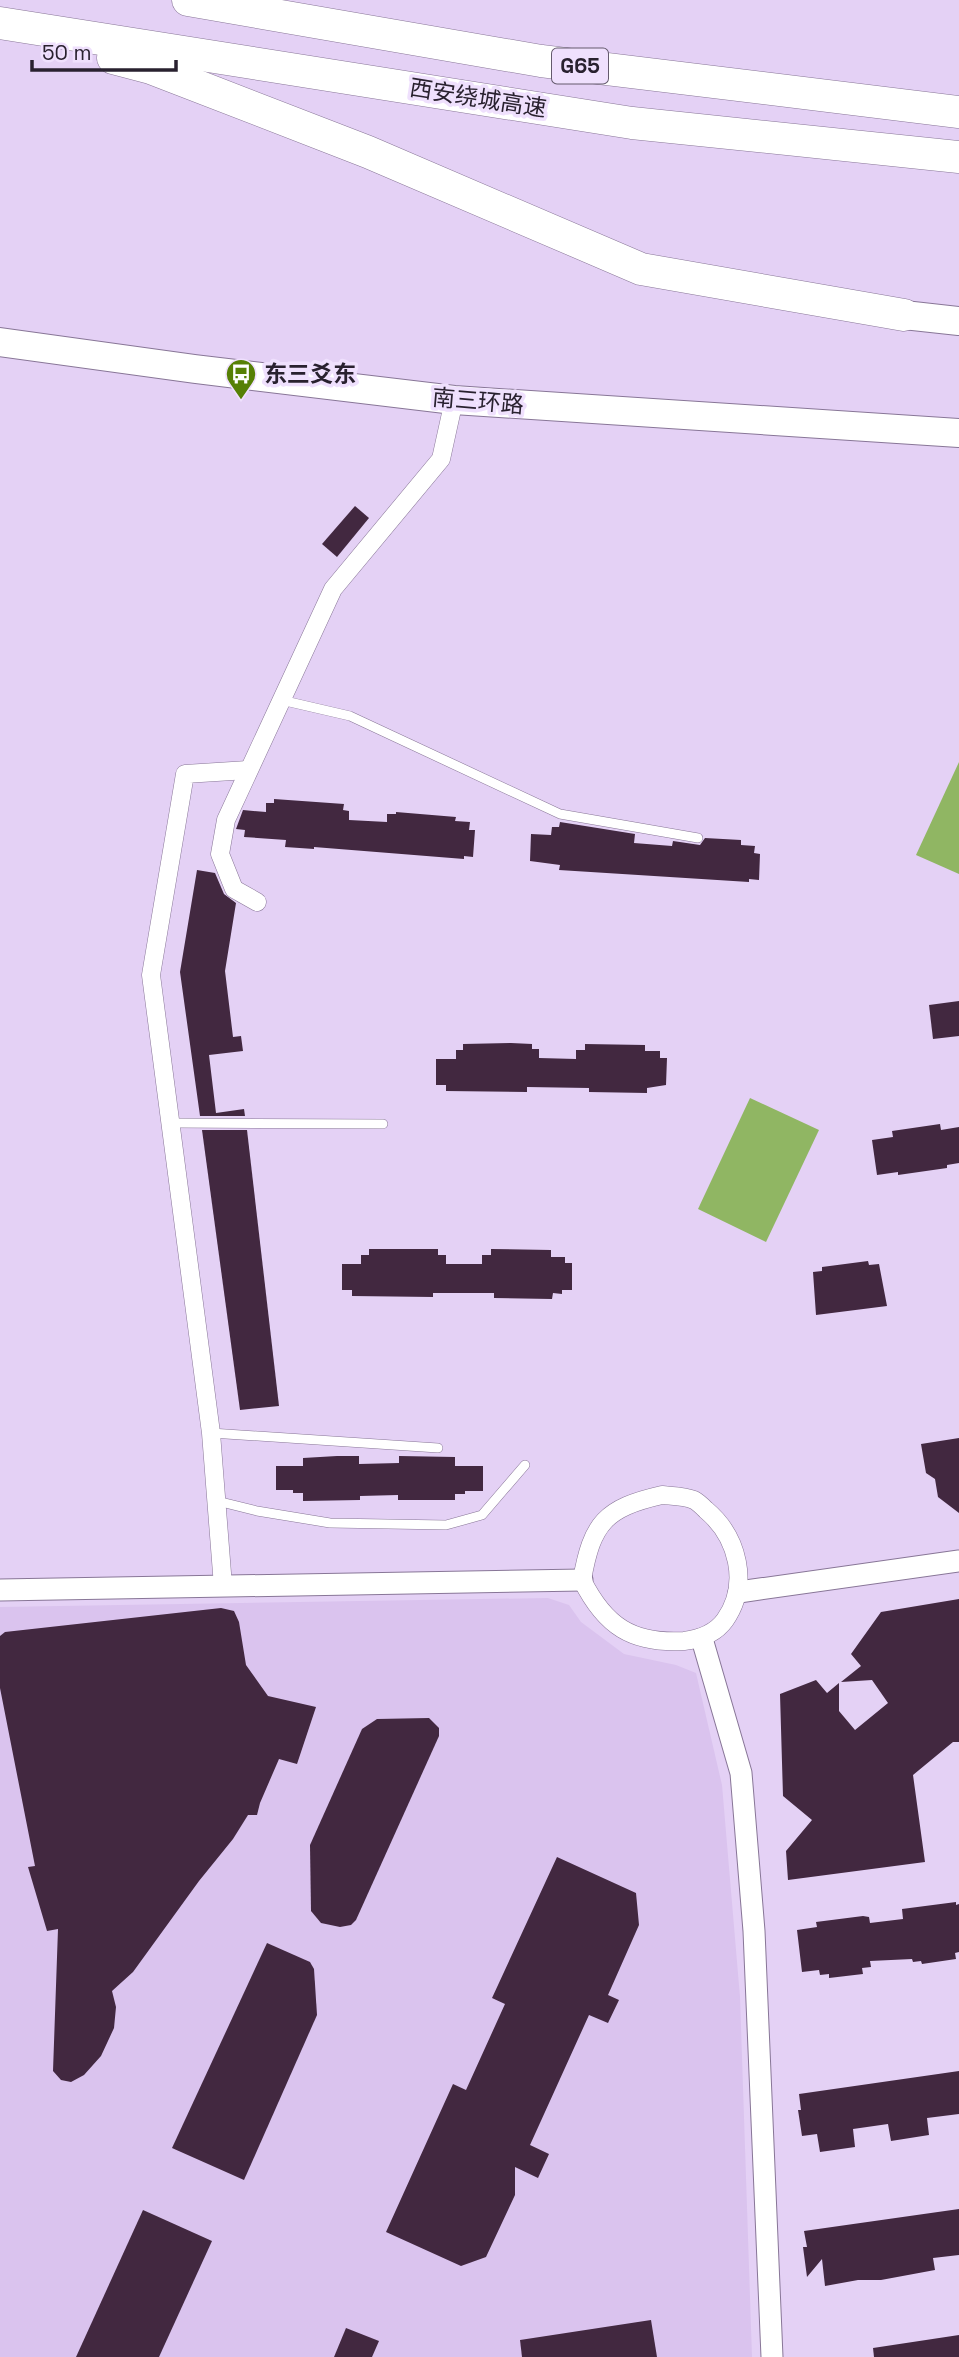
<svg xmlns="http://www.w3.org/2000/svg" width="959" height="2357" viewBox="0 0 959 2357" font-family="'Space Grotesk','Noto Sans SC',sans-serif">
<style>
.built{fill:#dac3ee}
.green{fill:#90b663}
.building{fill:#422840}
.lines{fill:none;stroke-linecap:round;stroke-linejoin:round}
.service-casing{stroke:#887697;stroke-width:10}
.minor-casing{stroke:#887697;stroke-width:19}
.tertiary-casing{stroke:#887697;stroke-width:23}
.trunk-casing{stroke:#887697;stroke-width:30}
.motorway-casing{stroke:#887697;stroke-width:33}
.service{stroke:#fff;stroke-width:9}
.minor{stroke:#fff;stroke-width:18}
.tertiary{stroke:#fff;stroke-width:21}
.trunk{stroke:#fff;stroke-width:28}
.motorway{stroke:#fff;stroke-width:32}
.labels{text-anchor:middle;stroke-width:7;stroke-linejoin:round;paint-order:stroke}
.shield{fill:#efe0fd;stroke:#645a6d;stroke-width:2}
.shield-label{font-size:21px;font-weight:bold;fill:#29212f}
.street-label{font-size:23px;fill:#29212f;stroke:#efe0fd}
.poi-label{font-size:23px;font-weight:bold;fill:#29212f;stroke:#efe0fd;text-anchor:start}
</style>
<rect width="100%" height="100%" fill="#e4d1f5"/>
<polygon class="built" points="548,1598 569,1605 581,1622 624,1654 676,1665 696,1673 722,1785 740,1997 752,2357 0,2357 0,1607"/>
<g class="green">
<polygon points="959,762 959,874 916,855"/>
<polygon points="750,1098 819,1130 766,1242 698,1209"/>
</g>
<g class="building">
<polygon points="355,506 369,518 337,557 322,544"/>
<polygon points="274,799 344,804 343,810 349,811 349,820 387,822 387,814 396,814 396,812 456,817 455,821 470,822 469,830 475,830 473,857 464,856 464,859 314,847 314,849 285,847 286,840 244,837 245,830 236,829 243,810 266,812 266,803 274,803"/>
<polygon points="560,822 635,834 634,843 672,846 673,841 700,845 705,838 741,840 741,845 755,846 754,853 760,854 759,880 749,879 749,882 559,870 560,865 530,861 531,834 551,835 552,827 559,827"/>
<polygon points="197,870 215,873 224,894 236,903 225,971 233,1037 241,1036 243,1051 209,1055 216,1113 244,1109 245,1116 200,1116 180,972"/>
<polygon points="959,1001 959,1036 933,1039 929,1005"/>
<polygon points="511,1043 532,1044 532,1049 539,1049 539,1058 576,1059 576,1050 585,1050 585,1044 645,1045 645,1051 660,1051 660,1058 667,1058 666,1085 647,1088 647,1093 589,1092 589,1088 527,1087 527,1092 446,1091 446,1085 436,1085 436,1059 456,1059 456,1050 463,1050 463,1044"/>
<polygon points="940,1124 941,1130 959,1127 959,1163 947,1165 947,1168 898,1175 898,1172 877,1175 872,1140 893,1137 892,1131"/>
<polygon points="202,1130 247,1130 279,1406 240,1410"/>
<polygon points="369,1249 438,1249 438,1255 446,1255 446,1264 482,1264 482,1255 491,1255 491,1249 551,1250 551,1257 565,1257 565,1263 572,1263 572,1290 562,1290 562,1294 553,1293 552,1299 494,1298 494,1293 433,1293 433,1297 352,1296 352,1290 342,1290 342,1264 361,1264 361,1255 369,1255"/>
<polygon points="868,1261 869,1265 879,1264 887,1306 816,1315 813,1272 822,1271 822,1267"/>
<polygon points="959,1438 959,1513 938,1497 935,1479 926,1473 921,1444"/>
<polygon points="337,1456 359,1456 359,1464 399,1463 399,1456 455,1457 455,1466 483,1466 483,1491 465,1491 465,1494 455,1494 455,1500 398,1500 398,1495 360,1496 360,1500 303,1501 303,1493 293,1493 293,1490 276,1490 276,1466 303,1466 303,1458"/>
<polygon points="959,1599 959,1742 953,1742 913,1775 925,1862 788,1880 786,1851 812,1820 783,1796 780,1694 816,1680 827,1693 839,1683 839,1711 855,1730 888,1703 872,1680 841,1682 861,1666 851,1654 881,1612"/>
<polygon points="221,1608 234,1611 239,1622 246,1665 268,1696 316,1707 297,1764 279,1759 260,1803 257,1815 248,1815 233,1839 199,1881 133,1972 112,1991 116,2007 114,2028 101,2056 84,2075 71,2082 61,2080 53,2071 58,1929 47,1931 28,1867 35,1866 0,1688 0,1636 5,1632"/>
<polygon points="429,1718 439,1728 439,1736 356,1920 351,1925 340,1927 321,1923 311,1911 310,1845 362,1729 377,1719"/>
<polygon points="557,1857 636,1893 639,1925 608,1995 619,2000 608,2023 589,2015 530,2145 549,2154 538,2178 515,2167 515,2195 486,2257 461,2266 386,2232 453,2084 466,2090 505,2004 492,1998"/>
<polygon points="956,1902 956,1905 959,1904 959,1952 955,1953 956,1959 922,1964 921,1961 913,1962 912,1959 870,1961 871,1967 862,1968 863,1974 829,1978 829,1974 820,1975 819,1970 802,1972 797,1930 817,1927 816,1922 863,1916 869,1917 870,1923 903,1919 902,1909"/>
<polygon points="267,1943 310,1962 314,1969 317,2015 244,2180 172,2148"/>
<polygon points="959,2071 959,2114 927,2118 929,2135 891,2141 888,2124 853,2129 855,2147 820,2152 817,2134 802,2136 798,2110 801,2110 799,2094"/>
<polygon points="959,2209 959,2255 933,2258 935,2270 881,2280 858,2280 825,2286 822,2259 807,2277 803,2247 807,2247 804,2231"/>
<polygon points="143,2210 212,2241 159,2357 76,2357"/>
<polygon points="651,2320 657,2357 522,2357 520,2340"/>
<polygon points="346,2328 379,2341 372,2357 334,2357"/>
<polygon points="959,2335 959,2357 874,2357 873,2348"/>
</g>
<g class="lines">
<g class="service-casing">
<g id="service">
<polyline points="281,700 350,716 560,814 698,838"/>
<polyline points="172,1123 383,1124"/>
<polyline points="211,1433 438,1448"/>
<polyline points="217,1501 257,1511 330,1523 446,1525 482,1515 525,1465"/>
</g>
</g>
<g class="minor-casing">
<g id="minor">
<polyline points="257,902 234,889 220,854 226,820 333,589 441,459 454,400"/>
<path d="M662,1495C671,1496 685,1496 694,1500C698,1502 703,1507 706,1510C738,1537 750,1584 725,1620C715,1634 700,1639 684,1641C632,1644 605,1626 582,1580C592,1523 605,1508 662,1495Z"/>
<polyline points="223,1586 211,1433 151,975 185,774 248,770"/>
</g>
</g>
<g class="tertiary-casing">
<g id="tertiary">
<polyline points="0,1590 582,1580"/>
<polyline points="739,1592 959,1561"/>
<polyline points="702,1639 741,1773 754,1931 772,2357"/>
</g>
</g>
<g class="trunk-casing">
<g id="trunk">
<polyline points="904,315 959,321"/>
<polyline points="0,342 195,369 454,400 959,433"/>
</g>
</g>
<g class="motorway-casing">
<g id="motorway">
<polyline points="188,0 541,61 959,112"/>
<polyline points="0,23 632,123 959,157"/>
<polyline points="113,58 151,68 368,152 641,269 904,315"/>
</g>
</g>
<use href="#service" class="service"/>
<use href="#minor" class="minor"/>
<use href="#tertiary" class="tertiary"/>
<use href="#trunk" class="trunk"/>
<use href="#motorway" class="motorway"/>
</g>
<defs>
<g id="bus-pin" transform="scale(1.575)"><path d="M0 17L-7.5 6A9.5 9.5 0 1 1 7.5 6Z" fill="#568005" stroke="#efe0fd"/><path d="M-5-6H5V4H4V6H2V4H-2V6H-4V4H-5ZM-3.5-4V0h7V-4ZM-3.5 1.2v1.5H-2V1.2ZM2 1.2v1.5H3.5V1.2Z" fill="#fff"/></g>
</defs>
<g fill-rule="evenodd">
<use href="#bus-pin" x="241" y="374"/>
</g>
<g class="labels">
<rect class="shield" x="552" y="48.5" width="56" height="35" rx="5"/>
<g class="shield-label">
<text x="580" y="73">G65</text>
</g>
<g class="street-label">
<text transform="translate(478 98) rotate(9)" y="8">西安绕城高速</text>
<text transform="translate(478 401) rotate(5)" y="8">南三环路</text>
</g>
<g class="poi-label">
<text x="264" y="382">东三爻东</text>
</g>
</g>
<path d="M32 60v10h144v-10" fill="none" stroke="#29212f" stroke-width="3.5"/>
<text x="42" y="60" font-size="21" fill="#29212f" stroke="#efe0fd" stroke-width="5" paint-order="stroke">50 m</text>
</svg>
